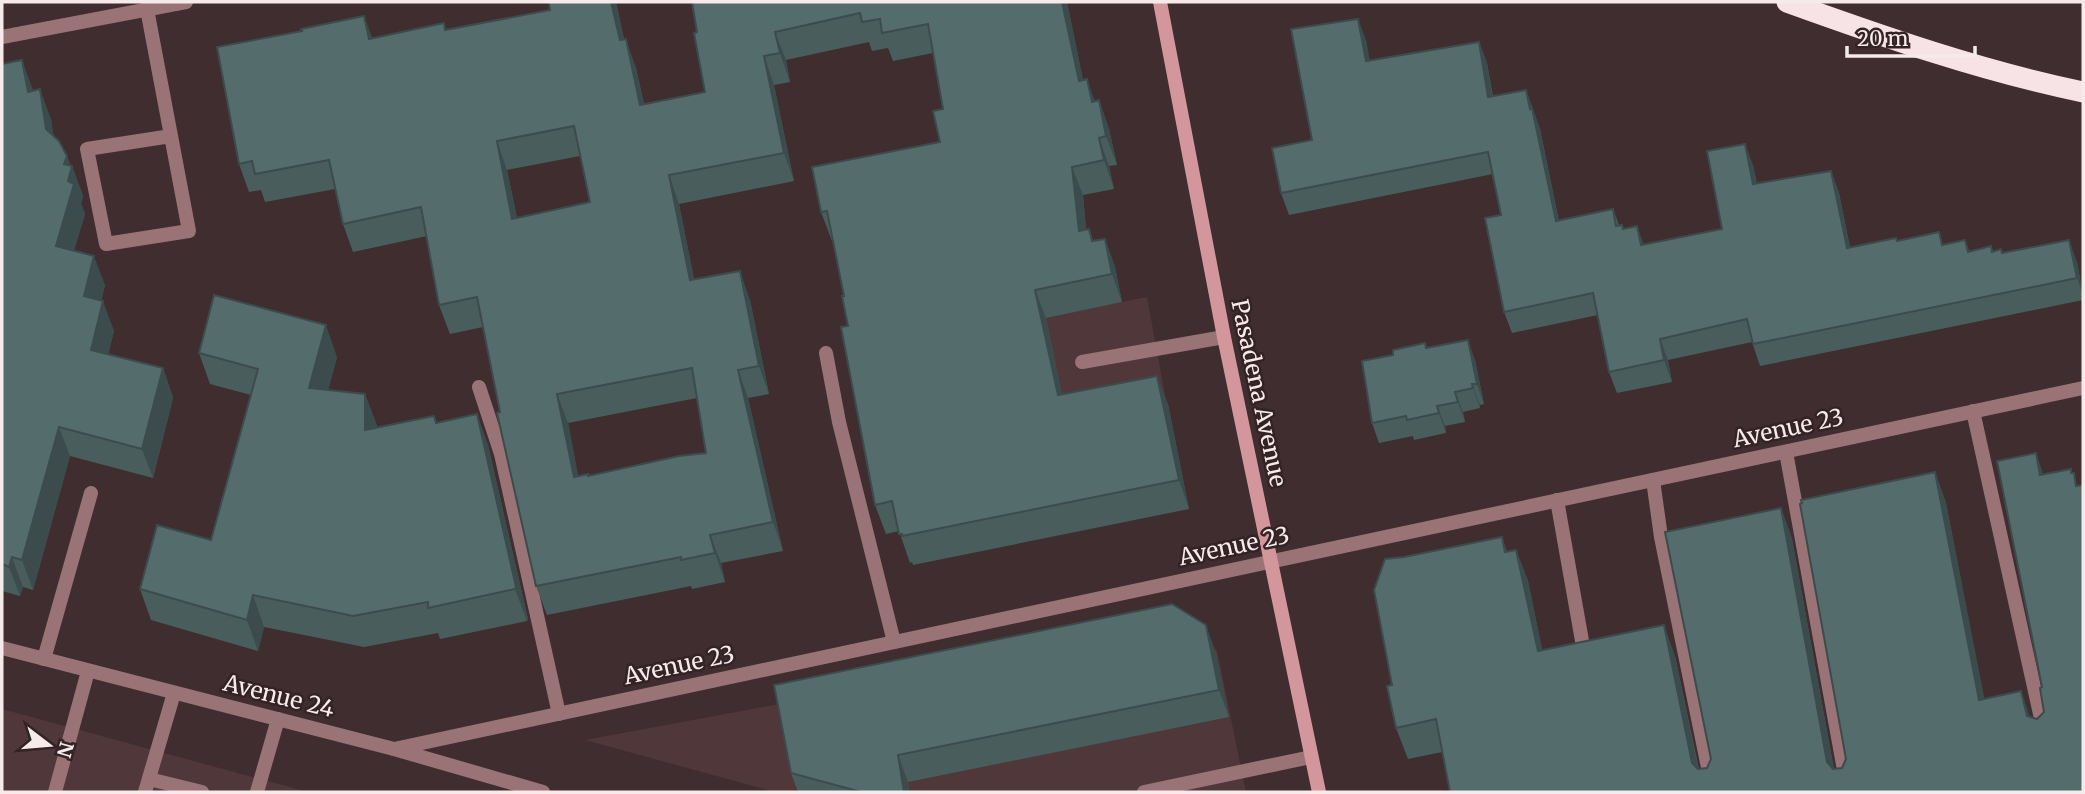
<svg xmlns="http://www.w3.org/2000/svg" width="2085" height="794" viewBox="0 0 2085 794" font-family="Merriweather,serif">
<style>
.built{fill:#50373a}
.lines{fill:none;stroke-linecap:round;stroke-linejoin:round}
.lane{stroke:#9a7377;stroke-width:14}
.street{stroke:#9a7377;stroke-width:14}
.secondary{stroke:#d4969d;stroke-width:14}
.highway{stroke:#f7e3e5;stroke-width:21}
.wall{fill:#495d5d;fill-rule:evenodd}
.shaded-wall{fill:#3c4c4c}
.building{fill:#556c6c;stroke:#3c4c4c;stroke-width:2;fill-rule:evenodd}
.labels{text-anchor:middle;stroke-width:5;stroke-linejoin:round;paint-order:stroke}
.street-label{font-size:23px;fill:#f6eaeb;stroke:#342325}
</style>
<rect width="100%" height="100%" fill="#3f2d2f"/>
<g class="built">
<polygon points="1147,297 1166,400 873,464 851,356"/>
<polygon points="1183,629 1217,650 1246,792 775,792 585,740"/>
<polygon points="2,709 308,792 2,792"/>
</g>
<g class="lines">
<g class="lane">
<polyline points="147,9 189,231 106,244 87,149 171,136"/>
<polyline points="826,353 839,422 894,642"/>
<polyline points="1082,362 1224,337"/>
<polyline points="479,387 501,454 559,714"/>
<polyline points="1973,411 2044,732"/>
<polyline points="1786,452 1848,792"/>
<polyline points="1653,480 1661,537 1713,792"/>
<polyline points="1557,500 1584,652"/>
<polyline points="44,659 91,493"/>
<polyline points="149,779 202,792"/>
<polyline points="55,792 88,671"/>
<polyline points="145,792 174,693"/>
<polyline points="257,792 278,719"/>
<polyline points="1144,792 1311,757"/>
</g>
<g class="street">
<polyline points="2,37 186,2"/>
<polyline points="2,648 394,749 543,792"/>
<polyline points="394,749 2083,388"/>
</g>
<polyline class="secondary" points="1160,2 1224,337 1319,792"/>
<path class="highway" d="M1787,2C1884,37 1982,71 2083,92"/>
</g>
<g class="wall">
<path d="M549,2H616L624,39L636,68L644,104L705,92L697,32L692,2H1067L1083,80L1095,101L1099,100L1109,129L1117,165L1109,166L1114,189L1083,195L1086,230L1089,229L1093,241L1105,239L1115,267L1122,302L1046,318L1062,395L1168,404L1189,509L913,565L912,562L910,563L899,531L886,534L875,505L848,326L844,296L833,241H832L821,212L940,142L943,109L933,53L893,61L888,48L872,51L869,42L786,60L790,82L774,85L794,181L679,204L694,279L750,300L769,394L748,398L783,551L721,563L725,582L692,589L691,586L547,615L536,586L483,327L450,334L439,305L427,236L353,252L343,224L335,189L265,202L261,190L249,192L239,164L373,39L447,30L550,10ZM580,156L590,202L517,218L507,170ZM697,398L706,453L588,476H578L568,423Z"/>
<polygon points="1366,40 1369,60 1479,42 1487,63 1493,96 1526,90 1540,129 1559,221 1613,209 1619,225 1644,245 1722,229 1753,165 1757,184 1831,171 1839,193 1850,247 1898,241 1944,245 1965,240 1969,251 1991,246 1993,251 2077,262 2083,294 2083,300 1760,366 1752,342 1668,360 1672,382 1617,393 1609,372 1598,315 1512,333 1504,312 1501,215 1493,174 1289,215 1281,193 1312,140"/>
<polygon points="2,64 33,91 51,119 53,136 67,156 70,165 72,166 83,196 81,204 85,214 74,250 105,285 101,301 114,331 108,354 163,368 173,398 153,478 70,456 33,590 23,587 20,596 2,591"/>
<polygon points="1427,348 1475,360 1484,404 1480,405 1480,408 1463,412 1465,422 1445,426 1446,433 1414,440 1413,436 1379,443 1372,423"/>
<polygon points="199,353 337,357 328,390 365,394 377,427 436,423 488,445 528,619 527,621 440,639 438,633 364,647 264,627 258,651 151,620 140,589 211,540 251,395 210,384"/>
<polygon points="1935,472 1946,503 1984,699 2030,716 2083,792 1450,792 1442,752 1408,759 1396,728 1392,685 1404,557 1502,537 1507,552 1516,550 1528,581 1542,650 1675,656 1699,769 1707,768 1711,759 1781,508 1792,539 1834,769 1842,768"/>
<polygon points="1216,653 1229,717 908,782 909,792 798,792 791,773"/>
</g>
<g class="shaded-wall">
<polygon points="611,2 616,2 630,69 620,40"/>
<polygon points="1062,2 1067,2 1089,109 1079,81"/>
<polygon points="364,16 375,45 369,39"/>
<polygon points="1358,19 1366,40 1374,82 1366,61"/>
<polygon points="775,32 786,60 790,82 780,53"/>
<polygon points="626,39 636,68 650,134 640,105"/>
<polygon points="1479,42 1487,63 1496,119 1488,97"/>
<polygon points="764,56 774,85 794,181 784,153"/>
<polygon points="22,60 33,90 39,121 28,92"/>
<polygon points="1087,79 1097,108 1092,102"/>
<polygon points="40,89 51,119 57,159 46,129"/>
<polygon points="1526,90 1540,129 1563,243 1556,221"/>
<polygon points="1099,100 1109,129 1117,165 1106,136"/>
<polygon points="1099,138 1109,166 1114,189 1104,160"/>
<polygon points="497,141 507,170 523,248 512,219"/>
<polygon points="1745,144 1753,165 1761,206 1753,184"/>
<polygon points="67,156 72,169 72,166 83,196 81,204 85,214 67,275 56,246 68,181 64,164"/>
<polygon points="1072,167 1083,195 1089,260 1079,231"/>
<polygon points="1831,171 1839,193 1854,269 1847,248"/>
<polygon points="669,175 679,204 700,308 690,280"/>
<polygon points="1637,226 1645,248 1641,245"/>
<polygon points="1105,239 1115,267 1122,302 1112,274"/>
<polygon points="2069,240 2077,262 2083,296 2077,278"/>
<polygon points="94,256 105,285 95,326 84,296"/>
<polygon points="740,271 750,300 769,394 759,366"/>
<polygon points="1035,290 1046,318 1068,424 1058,395"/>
<polygon points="103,301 114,331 102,380 91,350"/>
<polygon points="326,325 337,357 320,420 309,388"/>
<polygon points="1660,339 1668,360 1672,382 1664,360"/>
<polygon points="1468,340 1475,360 1484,404 1477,384"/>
<polygon points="163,368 173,398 153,478 142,449"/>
<polygon points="738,370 748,398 783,551 773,522"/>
<polygon points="1157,376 1168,404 1189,509 1179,480"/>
<polygon points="1472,384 1480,405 1480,408 1473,388"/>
<polygon points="1455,392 1463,412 1465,422 1458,402"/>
<polygon points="365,394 377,425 376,461 365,430"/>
<polygon points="557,394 568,423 584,506 574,477"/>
<polygon points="1437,406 1445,426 1446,433 1439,413"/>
<polygon points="477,414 488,445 528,619 527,621 515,589"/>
<polygon points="59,427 70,456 33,590 22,560"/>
<polygon points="2036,453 2047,485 2040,475"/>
<polygon points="1935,472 1946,503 1991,732 1979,700"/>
<polygon points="1781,508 1792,539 1838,792 1827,762"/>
<polygon points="710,535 721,563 725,582 715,553"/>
<polygon points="1516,550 1528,581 1549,682 1538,651"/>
<polygon points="12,557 23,587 20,596 9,567"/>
<polygon points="253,595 264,627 258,651 247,620"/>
<polygon points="1206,625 1216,653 1229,717 1219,690"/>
<polygon points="1664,625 1675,656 1703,792 1692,763"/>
<polygon points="2021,691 2032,723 2027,716"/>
<polygon points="898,755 908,782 909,792 904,792"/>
</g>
<g class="building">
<path d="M549,2H611L620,40L626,39L640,105L705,92L694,33L697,32L692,2H1062L1079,81L1087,79L1092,102L1099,100L1106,136L1099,138L1104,160L1072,167L1079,231L1089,229L1092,241L1105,239L1112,274L1035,290L1058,395L1157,376L1179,480L902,536V534H899L892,501L875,505L841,327L848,326L842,296H844L827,211L821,212L812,167L940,142L933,111L943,109L928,24L882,33L880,19L862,22L860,13L775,32L780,53L764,56L784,153L669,175L690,280L740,271L759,366L738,370L773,522L710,535L715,553L681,560V557L536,586L497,413L500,412L477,297L439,305L421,207L343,224L329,160L255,174L252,161L239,164L217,47L302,31L301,29L364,16L369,39L444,23L445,30L550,10ZM574,126L590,202L512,219L497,141ZM692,368L706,453L679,456L588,476V474L574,477L557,394Z"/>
<polygon points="1358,19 1366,61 1479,42 1488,97 1526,90 1530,109 1532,108 1556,221 1613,209 1616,226 1622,225 1623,229 1637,226 1641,245 1722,229 1707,151 1745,144 1753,184 1831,171 1847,248 1896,238 1897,241 1939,232 1942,245 1965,240 1968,252 1991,246 1992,252 2001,249 2002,253 2069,240 2077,278 1753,344 1747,319 1660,339 1664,360 1609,372 1593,293 1504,312 1485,218 1501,215 1488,152 1281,193 1272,148 1312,140 1291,29"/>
<polygon points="22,60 28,92 40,89 46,129 59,141 67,156 64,164 72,166 68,181 74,184 56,246 94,256 84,296 103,301 91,350 163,368 142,449 59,427 22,560 12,557 9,567 2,564 2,64"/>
<polygon points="214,295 326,325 309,388 365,394 365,430 434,416 436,423 477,414 516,587 515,589 428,608 428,602 353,616 253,595 247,620 140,589 157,525 211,540 258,369 199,353"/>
<polygon points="1468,340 1477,384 1472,384 1473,388 1455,392 1458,402 1437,406 1439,413 1407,420 1406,416 1372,423 1362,361 1393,355 1393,350 1425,343 1426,348"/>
<polygon points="2036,453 2040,475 2071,469 2071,473 2074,473 2076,486 2083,485 2083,792 1450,792 1436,719 1396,728 1387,686 1392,685 1374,590 1385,559 1404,557 1502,537 1505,552 1516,550 1538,651 1664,625 1692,763 1698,769 1707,768 1711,759 1665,532 1781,508 1827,762 1833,769 1842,768 1846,759 1800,504 1802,503 1801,500 1935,472 1979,700 2021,691 2027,716 2037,719 2044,712 2040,688 2042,687 1997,461"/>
<polygon points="1172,604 1206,625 1219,690 898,755 904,792 861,792 791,773 774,685"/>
</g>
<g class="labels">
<g class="street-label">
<text transform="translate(1259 393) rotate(78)" y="8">Pasadena Avenue</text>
<text transform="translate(1788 428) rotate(-12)" y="8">Avenue 23</text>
<text transform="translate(1234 546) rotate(-12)" y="8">Avenue 23</text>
<text transform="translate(679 665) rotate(-12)" y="8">Avenue 23</text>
<text transform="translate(279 696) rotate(14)" y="8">Avenue 24</text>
</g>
</g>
<rect width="2085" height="794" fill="none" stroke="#f6eaeb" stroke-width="7"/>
<g transform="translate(49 745) rotate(106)" stroke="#342325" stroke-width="5" paint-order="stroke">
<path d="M0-5L12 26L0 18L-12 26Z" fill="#f6eaeb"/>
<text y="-10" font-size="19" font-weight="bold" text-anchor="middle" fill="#f6eaeb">N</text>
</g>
<path d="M1847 46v10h128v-10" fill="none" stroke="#f6eaeb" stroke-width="3.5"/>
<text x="1857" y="46" font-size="21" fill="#f6eaeb" stroke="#342325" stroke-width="5" paint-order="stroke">20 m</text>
</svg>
